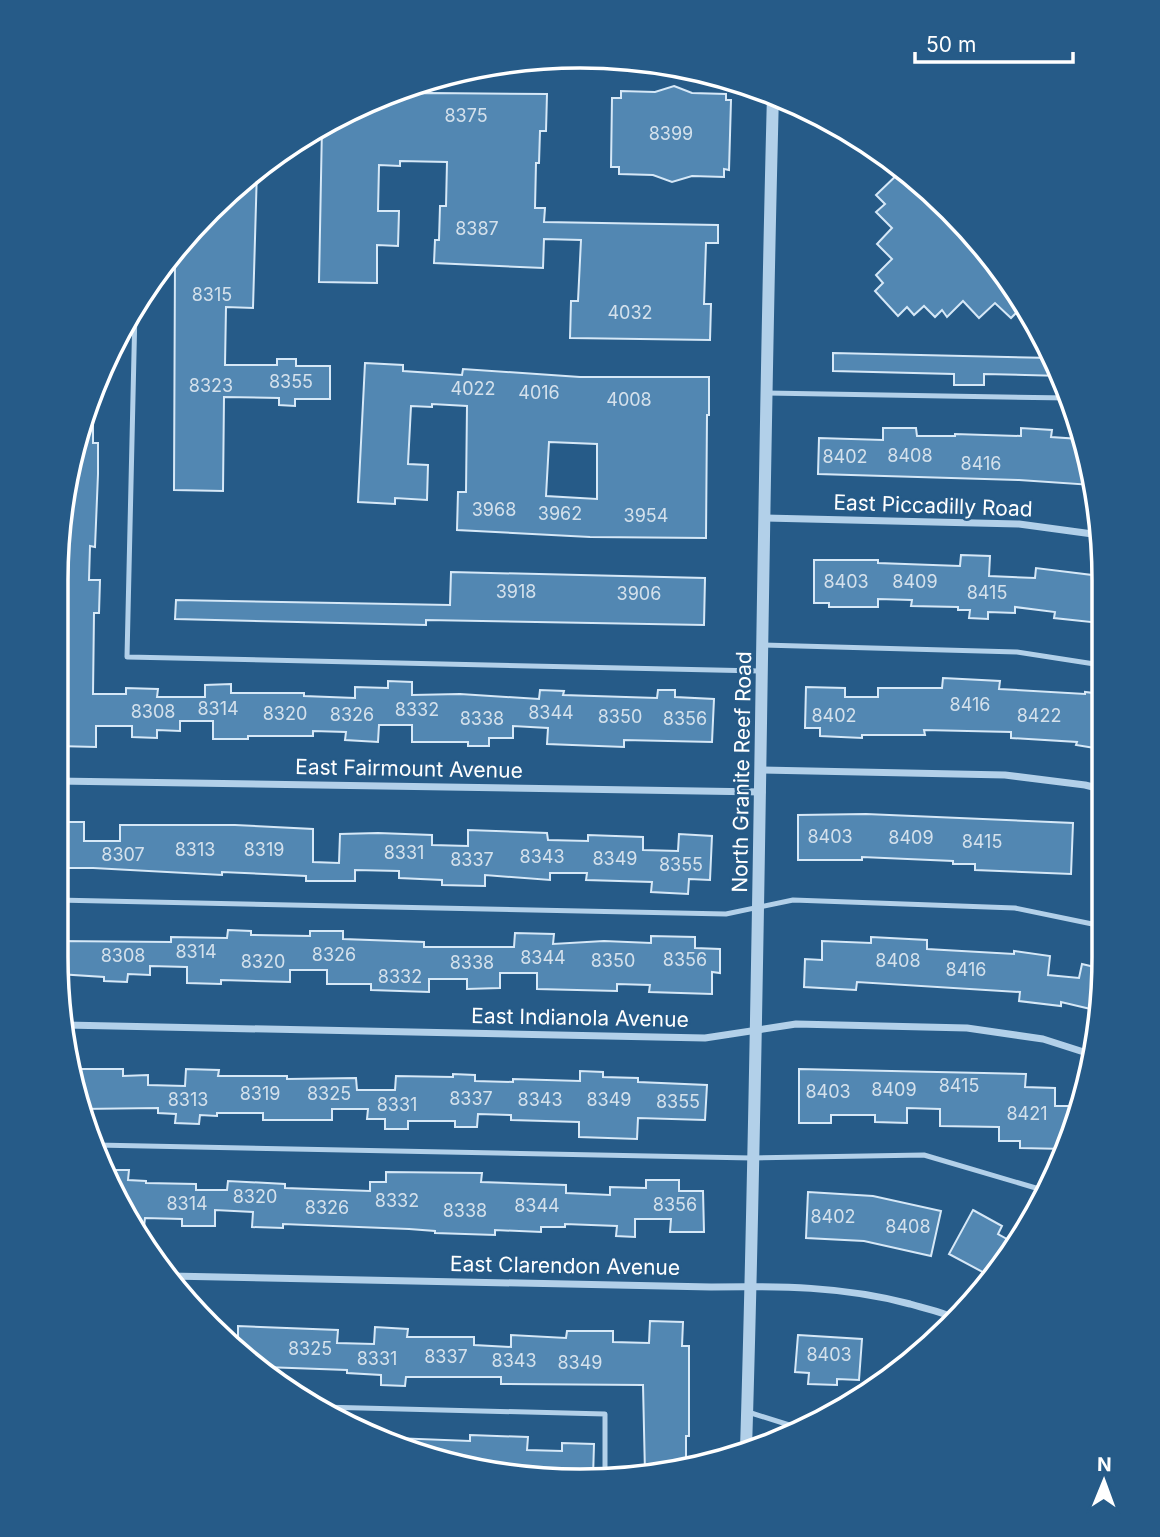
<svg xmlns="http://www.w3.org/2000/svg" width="1160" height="1537" viewBox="0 0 1160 1537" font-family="Inter,sans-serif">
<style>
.building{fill:#5287b2;stroke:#d6e8f7;stroke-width:2;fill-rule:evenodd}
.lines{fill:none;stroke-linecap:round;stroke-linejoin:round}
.service{stroke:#b2d0e9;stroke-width:5}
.minor{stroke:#b2d0e9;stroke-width:7}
.tertiary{stroke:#b2d0e9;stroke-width:12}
.labels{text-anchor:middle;stroke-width:5;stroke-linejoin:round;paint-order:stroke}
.number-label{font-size:18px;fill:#d4e1ec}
.street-label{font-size:21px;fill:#fff;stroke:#265b88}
.rim{fill:none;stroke:#fff;stroke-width:3.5}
</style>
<rect width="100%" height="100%" fill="#265b88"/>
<g class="building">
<polygon points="674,86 692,93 726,94 726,100 731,100 729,170 724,169 724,177 692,176 672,182 653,175 619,174 619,167 611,167 612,98 621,98 621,91 655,92"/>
<polygon points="429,93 547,94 546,131 540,131 539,163 536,163 535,208 545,208 544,222 718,225 718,243 706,243 704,304 711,304 710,340 570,338 571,301 578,301 581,240 544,239 543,268 434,263 435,240 439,240 440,206 446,206 447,162 400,161 400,166 379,165 378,211 399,211 398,246 377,245 377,283 319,282 322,126 349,110 388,95"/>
<polygon points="257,169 253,308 226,307 225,365 277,365 277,359 296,359 296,366 330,366 330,399 295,399 295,406 279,405 279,398 224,397 223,491 174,490 175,257"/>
<polygon points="901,171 910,180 913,177 926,186 996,261 1022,307 1011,318 995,303 979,318 963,301 947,317 942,310 935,317 924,306 914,315 907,307 898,316 875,291 883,283 876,275 892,259 877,244 892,228 876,212 885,204 876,195"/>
<polygon points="833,353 1052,358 1062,376 984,374 984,385 954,385 954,374 833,371"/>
<path d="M365,363L403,365V371L462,375L463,369L580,377H709V415H707L706,538L590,537L457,530L458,492H466L467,406L432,404V407L411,406L408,464L428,465L427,500L395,498V504L358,502ZM549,442L597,444V499L546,496Z"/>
<polygon points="93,403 93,443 98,443 98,474 95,547 90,546 89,580 100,580 99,613 94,613 93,694 126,694 126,688 158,689 157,697 205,697 205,685 231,684 231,693 304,693 304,696 355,698 355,687 388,688 388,681 412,682 412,695 460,694 539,699 540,690 564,691 563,695 657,698 658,690 675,690 675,697 714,699 712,742 624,740 624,747 547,744 548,728 513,726 513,738 489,738 489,746 468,746 468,742 412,742 412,725 379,725 378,742 345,740 346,732 313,731 313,736 248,736 248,739 213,739 213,721 180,721 180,731 157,730 157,738 132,737 132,726 96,726 96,747 57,746 57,557 65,557 66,521 61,521 74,445"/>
<polygon points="883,428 916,428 917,436 955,436 955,434 1021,436 1021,428 1052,430 1051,437 1080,439 1092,485 1019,480 818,474 819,438 883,440"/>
<polygon points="961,555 990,556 989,576 1035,578 1036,568 1100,576 1100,623 1054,618 1055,612 1015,607 1015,613 988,612 988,619 969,618 970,610 958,610 958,607 911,606 912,600 878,599 878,607 829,607 829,603 814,603 814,560 878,560 878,563 960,566"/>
<polygon points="451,572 705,578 704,625 426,620 426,625 175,619 176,600 450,605"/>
<polygon points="943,678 1000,681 999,689 1085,694 1085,692 1101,694 1101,749 1076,745 1077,742 1011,738 1011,732 924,730 925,735 862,735 862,738 820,736 820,728 805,728 806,687 845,688 845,697 878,697 878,688 942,688"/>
<polygon points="866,814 1073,823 1071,874 975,870 975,864 953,864 953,861 862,857 862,860 798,860 798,815"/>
<polygon points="56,822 84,822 84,841 120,841 120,825 235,825 313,829 313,862 339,863 340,834 378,833 432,835 432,845 468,846 468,830 547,833 548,840 588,841 588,835 643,837 643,850 678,851 679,834 712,836 710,880 689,879 688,894 651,892 652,882 586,880 587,873 550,873 550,880 485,875 485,886 442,885 442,880 399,878 399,871 355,870 355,881 306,881 306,876 222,872 222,875 93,868 56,868"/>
<polygon points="228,930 251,931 251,935 310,936 310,931 343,931 343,939 424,942 424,947 514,947 515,933 554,934 553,944 604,941 651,943 651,936 695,937 695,948 720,949 720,973 712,972 712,994 649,992 650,985 617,984 617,991 537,989 537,973 500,973 500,988 467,989 467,979 429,979 429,992 371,990 371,984 327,984 327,970 290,970 290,982 221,980 221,984 187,983 187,967 150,966 150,975 128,974 127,982 104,981 104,977 58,974 56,941 171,942 171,937 227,938"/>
<polygon points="871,937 927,940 927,949 1014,954 1014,951 1050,956 1048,975 1079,978 1082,964 1103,969 1103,992 1099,1011 1061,1002 1061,1006 1019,1001 1020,992 857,982 856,990 804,987 805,959 822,960 822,941 871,943"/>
<polygon points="71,1069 123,1069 123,1076 148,1075 148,1085 185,1086 186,1069 219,1070 218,1076 287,1076 287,1079 356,1078 357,1090 395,1090 396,1076 453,1077 453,1074 475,1075 475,1081 513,1082 513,1079 580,1081 580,1071 603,1072 603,1077 638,1078 638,1082 707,1085 705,1120 638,1118 637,1139 579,1137 579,1122 511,1120 511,1115 478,1114 477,1127 455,1127 455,1121 408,1121 408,1129 385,1129 385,1119 367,1119 368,1109 332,1109 332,1120 263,1120 263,1113 217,1113 217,1116 200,1115 199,1124 175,1123 176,1114 158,1113 158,1108 81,1109 74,1093"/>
<polygon points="799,1069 1026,1074 1025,1087 1055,1088 1055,1106 1080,1106 1076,1125 1065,1149 1020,1148 1020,1141 999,1141 999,1127 940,1126 940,1109 907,1108 907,1123 875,1122 875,1115 831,1115 831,1123 799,1123"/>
<polygon points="106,1170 129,1170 128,1180 146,1181 146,1183 196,1184 196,1190 227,1190 228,1181 285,1184 285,1188 370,1191 370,1182 386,1182 386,1172 482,1173 481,1182 566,1185 566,1193 610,1195 610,1187 646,1188 646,1180 679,1180 679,1191 703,1191 704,1232 670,1232 671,1219 635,1219 635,1237 616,1236 617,1226 565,1224 565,1227 541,1227 541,1232 495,1230 495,1235 435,1233 435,1231 409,1229 283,1224 283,1228 252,1227 253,1212 215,1210 215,1226 182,1226 182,1219 145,1218 144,1227 132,1226 126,1219"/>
<polygon points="808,1192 873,1196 941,1211 931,1256 864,1241 806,1238"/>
<polygon points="973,1210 1002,1226 998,1234 1016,1244 992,1277 949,1254"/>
<polygon points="650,1321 683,1322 682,1346 689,1346 689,1436 686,1436 686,1463 645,1473 643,1385 501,1384 501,1377 406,1377 405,1386 381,1385 381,1375 347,1373 347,1370 264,1367 238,1348 238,1326 338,1330 337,1343 374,1344 375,1327 408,1329 407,1337 474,1337 474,1345 511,1347 511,1335 566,1338 567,1331 613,1331 613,1342 649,1343"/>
<polygon points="798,1335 862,1339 859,1380 837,1379 837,1385 808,1384 809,1373 795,1372"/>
<polygon points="470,1435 528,1437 527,1450 562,1451 562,1443 594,1444 593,1478 477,1471 394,1442 394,1438 470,1441"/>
</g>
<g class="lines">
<g class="service">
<polyline points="135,310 127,657 760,671"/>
<polyline points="766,393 1069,398"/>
<polyline points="763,645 1017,652 1101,665"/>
<polyline points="56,900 726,914 793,900 1015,908 1102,926"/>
<polyline points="96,1145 752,1158 924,1155 1046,1191"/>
<polyline points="321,1407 605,1414 605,1479"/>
<polyline points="748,1412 802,1429"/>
</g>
<g class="minor">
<polyline points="765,518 1019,524 1100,535"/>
<polyline points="762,770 1005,775 1085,785 1101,789"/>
<polyline points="56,781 762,792"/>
<polyline points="65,1025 705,1038 796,1024 967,1028 1043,1039 1090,1054"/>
<path d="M170,1276L711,1287C779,1286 843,1286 910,1304C926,1309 941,1311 956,1319"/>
</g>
<path class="tertiary" d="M746,1449C760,998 761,546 773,95"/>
</g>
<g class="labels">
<g class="number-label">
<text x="466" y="122">8375</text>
<text x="671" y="140">8399</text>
<text x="477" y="235">8387</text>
<text x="212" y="301">8315</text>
<text x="630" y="319">4032</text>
<text x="291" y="388">8355</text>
<text x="211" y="392">8323</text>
<text x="473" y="395">4022</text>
<text x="539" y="399">4016</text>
<text x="629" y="406">4008</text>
<text x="910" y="462">8408</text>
<text x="845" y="463">8402</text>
<text x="981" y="470">8416</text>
<text x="494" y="516">3968</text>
<text x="560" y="520">3962</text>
<text x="646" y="522">3954</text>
<text x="846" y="588">8403</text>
<text x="915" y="588">8409</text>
<text x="516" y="598">3918</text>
<text x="987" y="599">8415</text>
<text x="639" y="600">3906</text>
<text x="970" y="711">8416</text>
<text x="218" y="715">8314</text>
<text x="417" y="716">8332</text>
<text x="153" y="718">8308</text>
<text x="551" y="719">8344</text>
<text x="285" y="720">8320</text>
<text x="352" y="721">8326</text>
<text x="834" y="722">8402</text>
<text x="1039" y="722">8422</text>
<text x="620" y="723">8350</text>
<text x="482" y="725">8338</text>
<text x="685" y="725">8356</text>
<text x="830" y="843">8403</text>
<text x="911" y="844">8409</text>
<text x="982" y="848">8415</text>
<text x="195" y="856">8313</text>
<text x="264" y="856">8319</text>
<text x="404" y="859">8331</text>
<text x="123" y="861">8307</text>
<text x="542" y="863">8343</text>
<text x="615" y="865">8349</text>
<text x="472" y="866">8337</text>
<text x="681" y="871">8355</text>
<text x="196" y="958">8314</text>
<text x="334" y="961">8326</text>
<text x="123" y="962">8308</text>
<text x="543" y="964">8344</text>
<text x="685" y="966">8356</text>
<text x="613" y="967">8350</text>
<text x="898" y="967">8408</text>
<text x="263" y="968">8320</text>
<text x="472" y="969">8338</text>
<text x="966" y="976">8416</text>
<text x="400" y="983">8332</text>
<text x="959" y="1092">8415</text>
<text x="894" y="1096">8409</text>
<text x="828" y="1098">8403</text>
<text x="260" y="1100">8319</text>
<text x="329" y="1100">8325</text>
<text x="471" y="1105">8337</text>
<text x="188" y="1106">8313</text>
<text x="540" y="1106">8343</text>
<text x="609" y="1106">8349</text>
<text x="678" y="1108">8355</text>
<text x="397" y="1111">8331</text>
<text x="1027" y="1120">8421</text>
<text x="255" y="1203">8320</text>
<text x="397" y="1207">8332</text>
<text x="187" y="1210">8314</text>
<text x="675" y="1211">8356</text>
<text x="537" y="1212">8344</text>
<text x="327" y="1214">8326</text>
<text x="465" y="1217">8338</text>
<text x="833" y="1223">8402</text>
<text x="908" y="1233">8408</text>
<text x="310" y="1355">8325</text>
<text x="829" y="1361">8403</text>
<text x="446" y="1363">8337</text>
<text x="377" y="1365">8331</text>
<text x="514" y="1367">8343</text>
<text x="580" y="1369">8349</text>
</g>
<g class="street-label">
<text transform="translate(933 506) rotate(2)" y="7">East Piccadilly Road</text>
<text transform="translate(409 769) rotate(1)" y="7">East Fairmount Avenue</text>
<text transform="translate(742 772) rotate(-89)" y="7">North Granite Reef Road</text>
<text transform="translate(580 1018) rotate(1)" y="7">East Indianola Avenue</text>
<text transform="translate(565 1266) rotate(1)" y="7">East Clarendon Avenue</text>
</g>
</g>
<path d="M0 0H1160V1537H0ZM580 68H580A512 512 0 0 1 1092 580V957A512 512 0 0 1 580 1469H580A512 512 0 0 1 68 957V580A512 512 0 0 1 580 68Z" fill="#265b88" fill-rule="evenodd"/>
<path class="rim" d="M580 68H580A512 512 0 0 1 1092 580V957A512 512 0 0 1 580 1469H580A512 512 0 0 1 68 957V580A512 512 0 0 1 580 68Z"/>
<g transform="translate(1104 1481) rotate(1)" stroke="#265b88" stroke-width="5" paint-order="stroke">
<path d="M0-5L12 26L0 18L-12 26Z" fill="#ffffff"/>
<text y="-10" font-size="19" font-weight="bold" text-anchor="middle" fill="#ffffff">N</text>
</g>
<path d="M915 52v10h158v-10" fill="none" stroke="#ffffff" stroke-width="3.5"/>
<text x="926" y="52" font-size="21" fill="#ffffff" stroke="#265b88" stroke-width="5" paint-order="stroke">50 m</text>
</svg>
